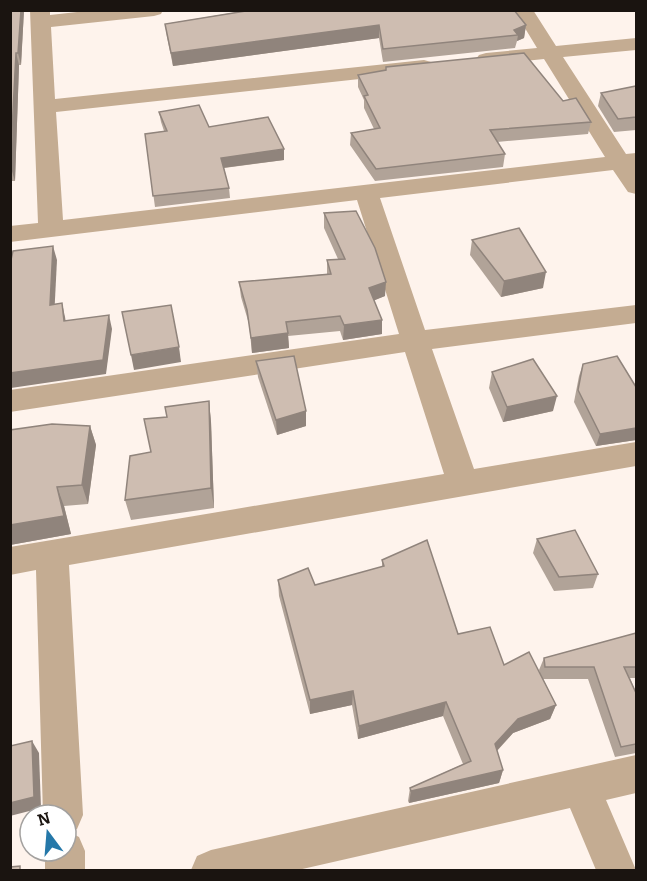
<svg xmlns="http://www.w3.org/2000/svg" width="647" height="881" viewBox="0 0 647 881" font-family="Bitter,serif">
<style>
.lines{fill:none;stroke-linecap:round;stroke-linejoin:round}
.street{fill:#c4ac92;fill-rule:evenodd}
.wall{fill:#b1a398}
.shaded-wall{fill:#90847c}
.building{fill:#cebdb1;stroke:#90847c;stroke-width:1.5}
</style>
<rect width="100%" height="100%" fill="#fef3ec"/>
<g class="lines">
<g class="street">
<polygon points="30,10 50,10 50,15 95,10 163,10 161,14 154,16 51,27 55,99 424,60 431,62 434,66 431,70 424,72 56,112 63,220 605,157 544,59 486,65 479,63 476,59 479,55 486,53 537,48 514,10 533,10 556,46 636,38 636,50 563,57 626,154 636,153 636,194 628,192 613,170 380,198 425,330 636,305 636,323 432,349 474,469 636,442 636,466 69,565 83,815 77,829 69,832 79,837 85,851 85,870 45,870 45,851 66,851 66,815 43,815 36,570 10,575 10,547 444,474 405,352 10,412 10,390 399,334 357,200 10,242 10,226 38,223"/>
<polygon points="636,755 636,793 606,800 636,870 596,870 570,808 298,870 191,870 197,856 211,850"/>
</g>
</g>
<g class="wall">
<polygon points="10,10 24,10 21,65 19,65 15,181 10,181"/>
<polygon points="249,10 514,10 526,25 524,38 517,41 515,48 383,62 379,38 173,66 167,37 165,24"/>
<polygon points="358,75 563,101 591,122 588,134 497,142 505,154 503,167 375,181 350,145 351,133 374,129 364,108 364,100 358,87"/>
<polygon points="636,86 636,130 614,132 598,106 601,93"/>
<polygon points="159,112 284,149 284,160 224,168 229,188 230,198 155,207 145,134 164,131 161,122"/>
<polygon points="324,213 385,296 374,300 382,320 382,334 343,340 340,331 288,336 289,348 252,353 249,324 241,297 239,282 327,274 327,260 338,259 324,228"/>
<polygon points="472,240 543,288 501,297 470,255"/>
<polygon points="256,361 306,411 306,426 277,435 258,377"/>
<polygon points="583,364 636,387 636,441 636,440 596,446 574,402 579,376"/>
<polygon points="492,372 553,411 503,422 489,388"/>
<polygon points="209,401 211,422 214,508 131,520 125,500 151,452 167,417 165,407"/>
<polygon points="90,426 96,445 88,504 64,506 71,534 10,545"/>
<polygon points="537,539 598,574 593,588 554,591 533,553"/>
<polygon points="382,560 458,634 504,665 540,673 539,670 544,658 636,633 636,678 630,678 636,693 636,753 615,757 588,679 543,679 556,705 550,719 513,733 497,751 503,770 499,783 409,803 408,801 410,788 463,764 443,716 358,739 352,705 310,714 279,596 278,580 315,585 382,567"/>
</g>
<g class="shaded-wall">
<polygon points="21,10 24,10 21,65 18,53"/>
<polygon points="379,25 379,38 173,66 171,53"/>
<polygon points="526,25 524,38 517,41 518,35 514,30"/>
<polygon points="16,53 19,65 15,181 11,168"/>
<polygon points="284,149 284,160 222,168 221,158"/>
<polygon points="53,246 57,260 54,319 50,305"/>
<polygon points="546,272 543,288 501,297 504,281"/>
<polygon points="386,282 385,296 368,303 369,288"/>
<polygon points="62,303 65,317 68,335 64,321"/>
<polygon points="109,315 112,329 106,374 11,388 10,373"/>
<polygon points="382,320 382,334 343,340 344,325"/>
<polygon points="288,333 289,348 252,353 251,338"/>
<polygon points="179,347 181,362 134,370 131,355"/>
<polygon points="557,396 553,411 503,422 507,407"/>
<polygon points="209,401 211,422 214,508 211,488"/>
<polygon points="306,411 306,426 277,435 276,420"/>
<polygon points="90,426 96,445 88,504 82,485"/>
<polygon points="636,428 636,440 596,446 600,434"/>
<polygon points="57,487 64,506 71,534 10,545 10,525"/>
<polygon points="353,691 352,705 310,714 310,700"/>
<polygon points="446,702 443,716 358,739 359,726"/>
<polygon points="556,705 550,719 513,733 490,758 495,744 518,719"/>
<polygon points="32,741 39,753 41,808 10,816 10,803"/>
<polygon points="503,770 499,783 409,803 411,791"/>
</g>
<g class="building">
<polygon points="10,10 21,10 18,53 16,53 10,169"/>
<polygon points="252,10 514,10 526,25 514,30 518,35 383,49 379,25 171,53 165,24"/>
<polygon points="524,53 563,101 576,98 591,122 490,130 505,154 376,169 351,133 380,128 364,96 368,95 358,75 386,70 386,67"/>
<polygon points="636,86 636,117 618,119 601,93"/>
<polygon points="199,105 209,127 268,117 284,149 221,158 229,188 153,196 145,134 167,131 159,112"/>
<polygon points="356,211 375,248 386,282 369,288 382,320 344,325 340,316 286,322 288,333 251,338 247,310 239,282 331,274 327,260 345,259 324,213"/>
<polygon points="519,228 546,272 504,281 472,240"/>
<polygon points="53,246 50,305 62,303 64,321 109,315 103,360 10,373 10,264 13,251"/>
<polygon points="171,305 179,347 131,355 122,312"/>
<polygon points="294,356 306,411 276,420 256,361"/>
<polygon points="617,356 636,387 636,428 600,434 578,390 583,364"/>
<polygon points="533,359 557,396 507,407 492,372"/>
<polygon points="209,401 211,488 125,500 130,456 151,452 144,419 167,417 165,407"/>
<polygon points="52,424 90,426 82,485 57,487 64,516 10,525 10,430"/>
<polygon points="575,530 598,574 559,577 537,539"/>
<polygon points="427,540 458,634 490,627 504,665 529,652 556,705 518,719 495,744 503,770 411,791 410,788 471,761 446,702 359,726 353,691 310,700 278,580 308,568 315,585 384,566 382,560"/>
<polygon points="636,633 636,667 624,667 636,693 636,744 621,747 594,667 545,667 544,658"/>
<polygon points="32,741 34,797 10,803 10,746"/>
<polygon points="20,866 20,870 10,870 10,867"/>
</g>
<rect width="647" height="881" fill="none" stroke="#1a1410" stroke-width="24"/>
<g transform="translate(48 833) rotate(344)"><circle r="28" fill="#ffffff" stroke="#a3a19f" stroke-width="1.5"/>
<path d="M0-4.5L10 22L0 15L-10 22Z" fill="#2578a9"/>
<text y="-9" font-size="16" font-weight="bold" text-anchor="middle" fill="#1a1410">N</text>
</g>
</svg>
